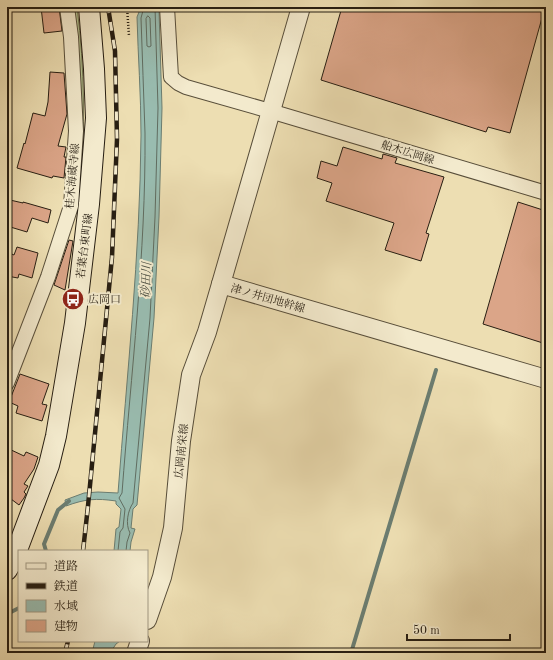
<svg xmlns="http://www.w3.org/2000/svg" width="553" height="660" viewBox="0 0 553 660" font-family="'Old Standard TT','Noto Serif JP',serif">
<style>
.green{fill:#b4c28f;stroke:#6e7050}
.water{fill:#99bcb0;stroke:#6b7d71}
.lines{fill:none;stroke-linecap:round;stroke-linejoin:round}
.shore{stroke:#606d61;stroke-width:1}
.stream{stroke:#6b7d71;stroke-width:4}
.building{fill:#dba588;stroke:#271e12}
.minor-casing{stroke:#584e3a;stroke-width:16}
.tertiary-casing{stroke:#584e3a;stroke-width:20}
.secondary-casing{stroke:#271e12;stroke-width:22}
.path{stroke:#271e12;stroke-width:2.5;stroke-dasharray:1 2;stroke-linecap:butt}
.minor{stroke:#f3eacd;stroke-width:14}
.tertiary{stroke:#f3eacd;stroke-width:18}
.secondary{stroke:#f3eacd;stroke-width:20}
.rail-casing{stroke:#271e12;stroke-width:4.5}
.rail{stroke:#f3eacd;stroke-width:3;stroke-dasharray:9;stroke-linecap:butt}
.labels{text-anchor:middle;stroke-width:4;stroke-linejoin:round;paint-order:stroke}
.street-label{font-size:11px;fill:#271e12;stroke:#f3eacd}
.poi-label{font-size:11px;fill:#271e12;stroke:#f3eacd;text-anchor:start}
.water-label{font-size:12px;font-style:italic;fill:#494d41;stroke:#f3eacd}
</style>
<rect width="100%" height="100%" fill="#eddeb2"/>
<filter id="stains"><feTurbulence type="fractalNoise" baseFrequency=".005" numOctaves="4"/><feColorMatrix values="0 0 0 0 .2 0 0 0 0 .09 0 0 0 0 .02 0 0 0 .5 -.17"/></filter>
<radialGradient id="worn" r=".72"><stop offset=".6" stop-color="#630" stop-opacity="0"/><stop offset="1" stop-color="#630" stop-opacity=".3"/></radialGradient>
<path class="green" d="M72,7H77C85,70 85,128 80,191H78Z"/>
<g class="water">
<path d="M141,7H159V10L162,108L159,217L154,318L137,505L133,509L131,528L135,529L131,542L130,551H114L116,529L119,527L121,509L116,504V501C96,498 85,499 66,506L65,500L84,493L98,492L118,493C127,374 140,255 141,135C141,95 138,56 137,17Z"/>
<polygon points="95,641 120,641 116,644 110,653 92,653"/>
</g>
<g class="lines">
<g class="shore">
<polygon points="148,16 150,18 151,46 149,47 147,46 146,19"/>
<path d="M118,551L120,532L123,528L125,509L119,498L122,493C131,373 146,253 145,133C144,95 142,56 141,18L144,7"/>
<path d="M126,551L127,542L130,533C125,524 128,510 133,503L150,318L155,217L158,108L155,7"/>
</g>
<g class="stream">
<polyline points="46,551 44,544 58,510 69,501"/>
<polyline points="7,614 19,608"/>
<polyline points="351,653 436,370"/>
</g>
</g>
<g class="building">
<polygon points="41,7 59,7 62,31 44,33"/>
<polygon points="342,7 545,7 510,133 488,127 486,132 321,80"/>
<polygon points="50,72 64,73 67,114 58,146 66,147 64,157 66,157 64,178 53,176 52,178 17,168 24,143 25,144 33,113 45,116 48,102"/>
<polygon points="343,147 382,159 383,154 397,158 395,163 444,177 426,233 429,234 421,261 385,250 394,223 326,201 332,183 317,178 321,161 337,166"/>
<polygon points="10,200 23,203 23,202 51,210 48,223 32,218 27,232 7,226 7,202 9,203"/>
<polygon points="518,202 546,211 546,344 483,324"/>
<polygon points="69,240 73,241 65,290 54,285"/>
<polygon points="17,247 38,253 32,278 19,274 18,278 7,276 7,252 14,255"/>
<polygon points="20,374 49,384 42,404 47,405 42,421 16,413 18,406 9,402"/>
<polygon points="7,448 24,456 26,452 38,457 34,469 24,484 28,486 24,492 26,494 24,498 19,505 7,496"/>
</g>
<g class="lines">
<g class="minor-casing">
<g id="minor">
<polyline points="167,7 171,77 178,83 186,87 270,111 546,193"/>
<polyline points="7,383 48,277 71,206 76,131 71,37 67,7"/>
</g>
</g>
<g class="tertiary-casing">
<g id="tertiary">
<polyline points="301,7 221,284 546,379"/>
<polyline points="147,620 162,577 173,528 181,441 191,375 207,332 221,284"/>
<polyline points="136,653 140,641"/>
</g>
</g>
<g class="secondary-casing">
<polyline id="secondary" points="7,570 14,558 49,465 56,436 75,323 89,204 96,118 94,69 89,7"/>
</g>
<polyline class="path" points="127,7 129,36"/>
<use href="#minor" class="minor"/>
<use href="#tertiary" class="tertiary"/>
<use href="#secondary" class="secondary"/>
<g class="rail-casing">
<g id="rail">
<polyline points="83,551 88,506 112,257 117,139 115,51 108,7"/>
<polyline points="65,653 68,641"/>
</g>
</g>
<use href="#rail" class="rail"/>
</g>
<defs>
<g id="bus-disc" transform="scale(1.15)"><circle r="9.5" fill="#8f2418" stroke="#f3eacd"/><path d="M-5-6H5V4H4V6H2V4H-2V6H-4V4H-5ZM-3.5-4V0h7V-4ZM-3.5 1.2v1.5H-2V1.2ZM2 1.2v1.5H3.5V1.2Z" fill="#fff"/></g>
</defs>
<g fill-rule="evenodd">
<use href="#bus-disc" x="73" y="299"/>
</g>
<g class="labels">
<g class="street-label">
<text transform="translate(408 152) rotate(17)" y="4">船木広岡線</text>
<text transform="translate(72 176) rotate(-85)" y="4">桂木海蔵寺線</text>
<text transform="translate(84 246) rotate(-83)" y="4">若葉台東町線</text>
<text transform="translate(268 298) rotate(16)" y="4">津ノ井団地幹線</text>
<text transform="translate(181 451) rotate(-84)" y="4">広岡南栄線</text>
</g>
<g class="poi-label">
<text x="88" y="303">広岡口</text>
</g>
<g class="water-label">
<text transform="translate(146 280) rotate(-88)" y="4">砂田川</text>
</g>
</g>
<rect width="553" height="660" fill="none" stroke="#eddeb2" stroke-width="24"/>
<rect x="8" y="8" width="537" height="644" fill="none" stroke="#271e12" stroke-width="2"/>
<rect x="12" y="12" width="529" height="636" fill="none" stroke="#271e12"/>
<rect x="18" y="550" width="130" height="92" fill="#f3eacd" stroke="#a19882"/>
<rect x="26" y="563" width="20" height="6" fill="#f3eacd" stroke="#a19882"/>
<text x="54" y="570" font-size="12" fill="#271e12">道路</text>
<rect x="26" y="583" width="20" height="6" fill="#271e12" stroke="#a19882"/>
<text x="54" y="590" font-size="12" fill="#271e12">鉄道</text>
<rect x="26" y="600" width="20" height="12" fill="#99bcb0" stroke="#a19882"/>
<text x="54" y="610" font-size="12" fill="#271e12">水域</text>
<rect x="26" y="620" width="20" height="12" fill="#dba588" stroke="#a19882"/>
<text x="54" y="630" font-size="12" fill="#271e12">建物</text>
<path d="M407 634v6h103v-6" fill="none" stroke="#271e12" stroke-width="2"/>
<text x="413" y="634" font-size="12" fill="#271e12" stroke="#f3eacd" stroke-width="3" paint-order="stroke">50 m</text>
<rect width="100%" height="100%" filter="url(#stains)"/>
<rect width="100%" height="100%" fill="url(#worn)"/>
</svg>
